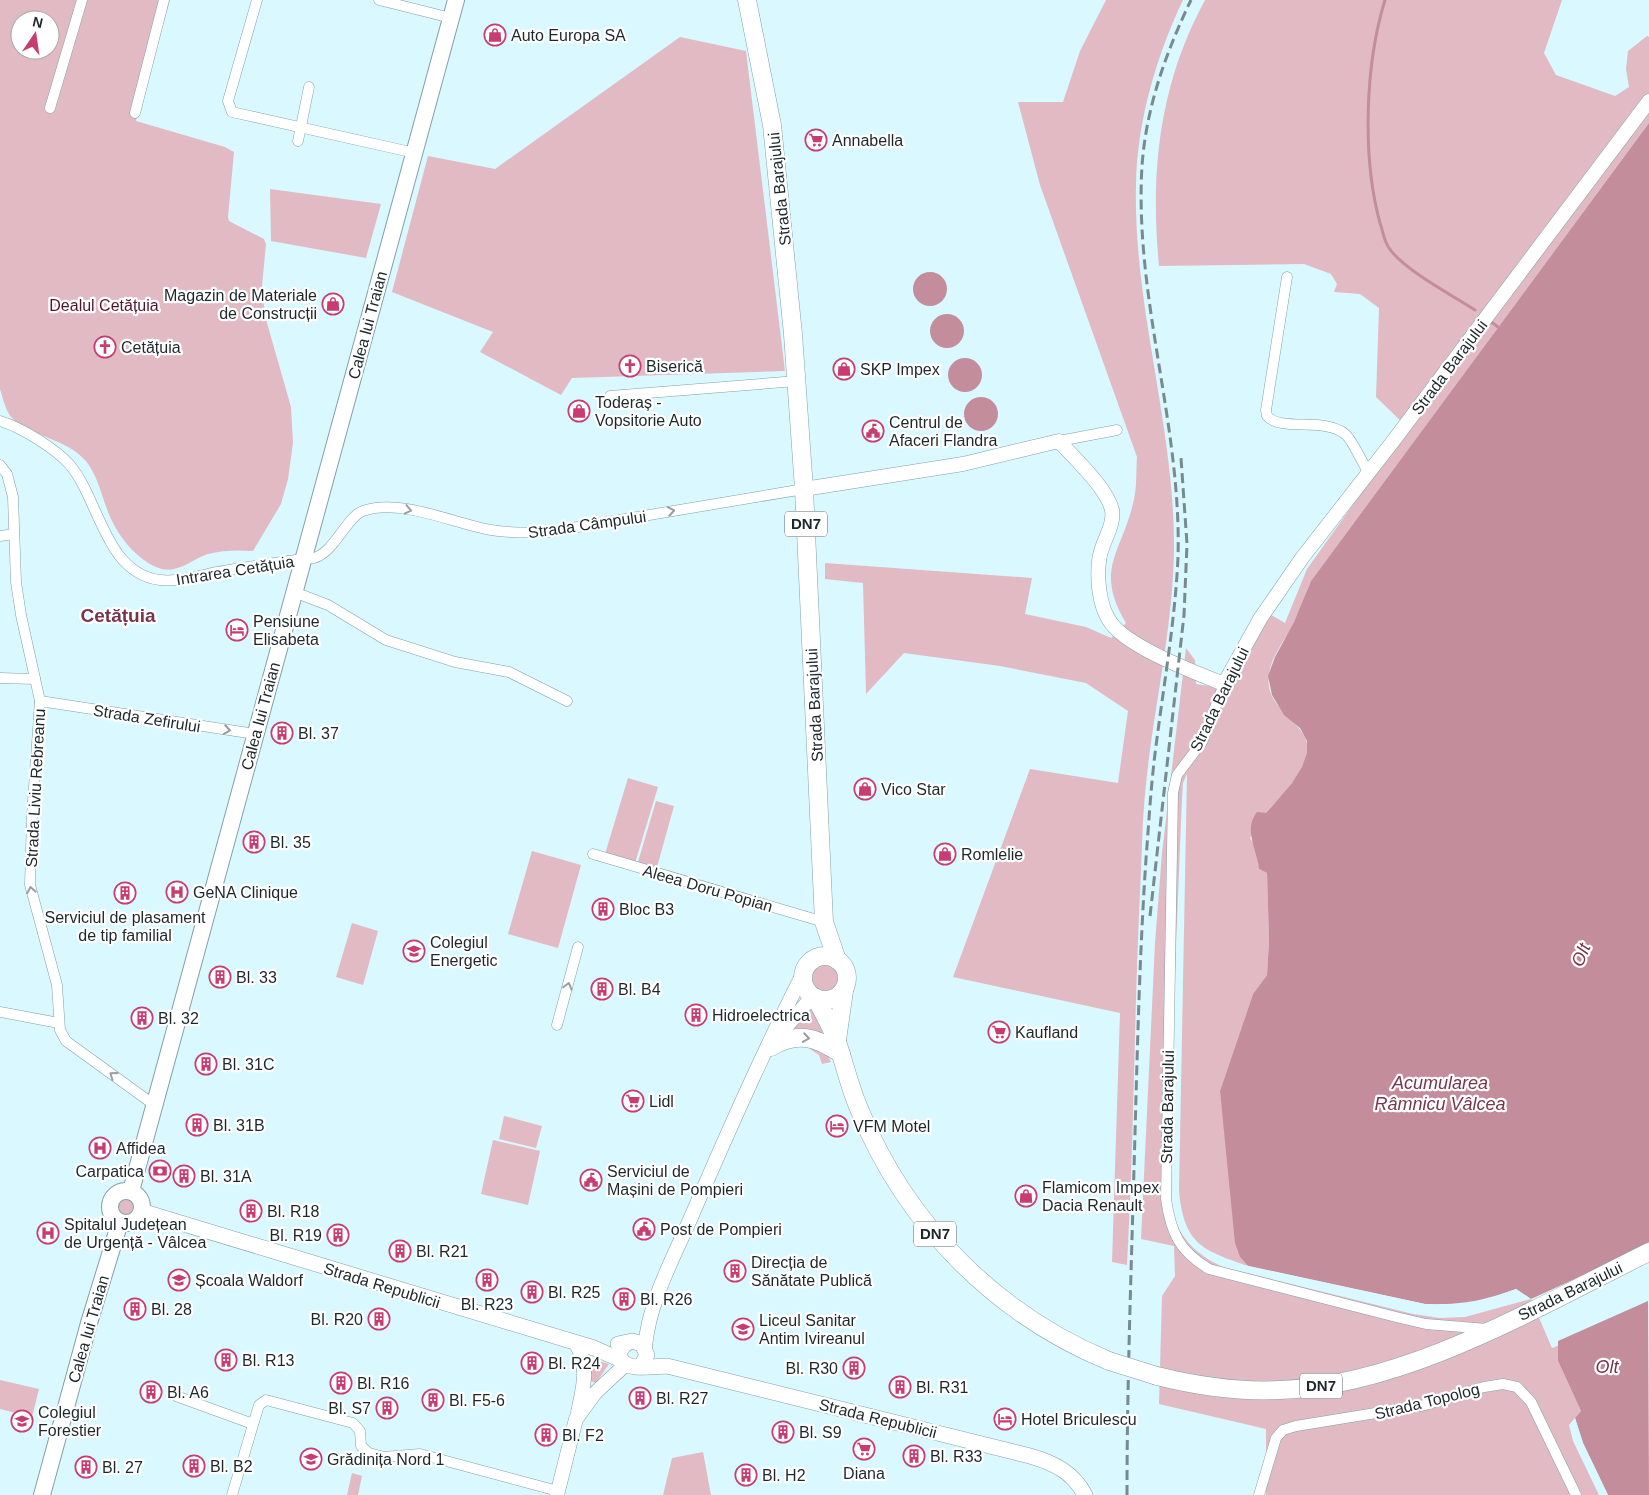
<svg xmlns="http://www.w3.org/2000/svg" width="1649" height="1495" viewBox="0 0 1649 1495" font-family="Arial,sans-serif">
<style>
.green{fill:#e2bac4;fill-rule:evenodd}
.water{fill:#c38d9b}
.pier{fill:#daf8ff}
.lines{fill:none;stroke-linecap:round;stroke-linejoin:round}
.stream{stroke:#c38d9b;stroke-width:3}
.minor-casing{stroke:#83a0a6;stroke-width:11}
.tertiary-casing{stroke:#83a0a6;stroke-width:15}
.secondary-casing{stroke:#83a0a6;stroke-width:16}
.primary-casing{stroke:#83a0a6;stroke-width:18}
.trunk-casing{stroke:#83a0a6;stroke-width:19}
.minor{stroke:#fff;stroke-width:10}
.tertiary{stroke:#fff;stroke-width:14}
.secondary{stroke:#fff;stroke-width:15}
.primary{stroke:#fff;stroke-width:16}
.trunk{stroke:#fff;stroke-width:18}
.rail{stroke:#768a8f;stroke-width:3;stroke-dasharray:10 5;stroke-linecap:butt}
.trunk-bridge-casing{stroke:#83a0a6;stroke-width:19;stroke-linecap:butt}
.trunk-bridge{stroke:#fff;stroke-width:18}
.oneway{stroke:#999ea0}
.labels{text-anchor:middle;stroke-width:4.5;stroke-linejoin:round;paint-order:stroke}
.shield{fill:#fff;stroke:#61686b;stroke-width:1}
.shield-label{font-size:15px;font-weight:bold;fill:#1d282b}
.poi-label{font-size:16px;fill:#1d282b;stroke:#fff;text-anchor:start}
.street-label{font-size:16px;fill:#1d282b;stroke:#fff}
.park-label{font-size:16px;fill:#54142c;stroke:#fff}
.water-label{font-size:18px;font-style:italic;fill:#79354b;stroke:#fff}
.quarter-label{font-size:19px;font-weight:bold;fill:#79344b;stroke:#fff}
</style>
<rect width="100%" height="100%" fill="#daf8ff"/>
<g class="green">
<path d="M0,0H170L136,121L225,147L234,152L228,217L229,221L264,239L266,244L262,286L265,316L291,407L293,443L288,479L281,504L253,551C237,550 223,550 208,554C192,559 179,573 162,569C137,562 115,533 107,509C101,493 97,475 86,461C66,438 28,436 11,417C5,409 3,398 0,389ZM20,20H50V50H20Z"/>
<path d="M1106,0H1183C1156,57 1137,122 1136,185C1133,307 1175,427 1174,549C1173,628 1154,706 1146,784C1142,820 1142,857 1140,893C1134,1017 1134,1141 1127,1265L1112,1262L1120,1013L953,977L1030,769L1118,783L1128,711L1086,683L1000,666L904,653L866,694L863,583L825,579V563L1032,578L1025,614L1086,627L1111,638L1126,623C1093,568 1123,552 1134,499C1137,486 1136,471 1137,457L1040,185L1018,102H1063L1080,51Z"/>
<path d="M1205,0H1562L1544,53L1556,75L1615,96L1629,87L1626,69L1628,51L1647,36L1649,37V123L1311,581C1305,594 1301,608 1295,620C1287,638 1271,655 1269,675C1263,712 1313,723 1307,753C1302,778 1281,794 1266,813C1260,820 1255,830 1250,838L1257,850L1259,869L1267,873L1269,941L1267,975L1253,994L1220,1091L1240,1257L1248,1266C1202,1250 1184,1244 1179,1191L1187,774L1183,783L1182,798L1174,995L1171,1202C1175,1234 1194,1254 1223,1267L1413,1314L1440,1318L1465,1317L1531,1299L1552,1348L1560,1345L1558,1361L1581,1411L1569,1425L1573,1441L1599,1495H1266V1429L1159,1404L1162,1296L1175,1276L1174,1246L1141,1239L1155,943L1162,853L1186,648L1195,660L1196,684L1227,689L1268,613L1285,623L1307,569L1408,428L1376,397L1379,308L1360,294L1334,292L1337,284L1331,274L1304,264L1159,266C1150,172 1159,85 1205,0Z"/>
<polygon points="680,37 746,51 785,371 572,378 561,395 480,352 493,332 392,292 428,156 495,169"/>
<polygon points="270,189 381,204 366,258 271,241"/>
<polygon points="628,778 658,787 635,863 605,854"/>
<polygon points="656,801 674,806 657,867 638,862"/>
<polygon points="532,851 581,865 558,948 508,934"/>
<polygon points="352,923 378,931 363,985 336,977"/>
<circle cx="825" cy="978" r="14"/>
<polygon points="814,1006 824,1037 788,1034"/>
<polygon points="806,1042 828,1056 831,1062 822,1064 819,1055 810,1049 809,1045 778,1050"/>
<polygon points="504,1116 542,1126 536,1148 499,1139"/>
<polygon points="493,1140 540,1151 528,1205 481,1194"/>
<circle cx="126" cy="1207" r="10"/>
<polygon points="589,1358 609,1364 596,1383 590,1381"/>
<polygon points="0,1380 39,1389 32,1417 0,1409"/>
<polygon points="703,1452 711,1495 663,1495 672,1458"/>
<polygon points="352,1473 362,1476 358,1495 347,1495"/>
</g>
<g class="water">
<path d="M1649,123V1242L1590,1272L1531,1299L1516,1289C1482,1301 1462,1305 1425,1304L1248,1266L1240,1257L1235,1243L1220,1091L1253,994L1267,975L1269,941L1267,873L1259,869C1257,849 1243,830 1257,812L1266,813L1292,783L1302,767L1307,753V741L1300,728L1284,715L1272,695L1268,676L1275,657L1294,622L1311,581Z"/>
<circle cx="930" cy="289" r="17"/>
<circle cx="947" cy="331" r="17"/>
<circle cx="965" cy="375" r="17"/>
<circle cx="981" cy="414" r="17"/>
<polygon points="1648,1301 1649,1495 1608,1495 1583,1443 1575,1418 1581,1411 1558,1361 1558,1341"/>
</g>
<g class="pier">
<polygon points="1244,1265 1425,1304 1451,1305 1482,1301 1516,1289 1531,1299 1528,1299 1516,1291 1482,1304 1451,1308 1425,1307 1248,1269"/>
<polygon points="1575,1418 1583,1443 1608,1495 1605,1495 1580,1444 1573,1420"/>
</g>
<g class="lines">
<g class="stream">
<path d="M1385,0C1365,65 1362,157 1380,223C1383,231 1384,241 1389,248C1404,270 1452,295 1475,310"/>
<polyline points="1490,321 1498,327"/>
</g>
<g class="minor-casing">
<g id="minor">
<polyline points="257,0 228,101 232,112 415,153"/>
<polyline points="379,0 451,18"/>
<polyline points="50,108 82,0"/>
<polyline points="135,113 164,0"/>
<polyline points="298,141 309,87"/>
<path d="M1287,277L1266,410L1267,416C1281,432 1325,417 1345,434C1352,439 1362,463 1369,473"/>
<polyline points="610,396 797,381"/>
<path d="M0,421C21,427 56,449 70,465C100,501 105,573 160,580C179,582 198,576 217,572C249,567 282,561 314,558C335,552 347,516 363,511C401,498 452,523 491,530C510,533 529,533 548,532L804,489"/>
<polyline points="1059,441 1117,430"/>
<polyline points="0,465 7,474 13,497 16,582 21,615 40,701 32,816 30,885 57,985 60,1030 66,1041 153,1104"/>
<polyline points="0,536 14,534"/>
<polyline points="294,592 328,605 386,640 455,662 509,672 567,701"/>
<polyline points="0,678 35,679"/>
<path d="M1224,684L1202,742L1177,775L1173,793L1166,1199C1171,1233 1179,1251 1209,1269L1400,1318L1426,1324L1487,1329"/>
<polyline points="40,701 255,734"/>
<polyline points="593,854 824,922"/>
<polyline points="0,1012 59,1023"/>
<polyline points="557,1025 578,947"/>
<polyline points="176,1396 253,1424"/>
<polyline points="232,1495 259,1405 266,1400 353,1423 360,1431 361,1446 369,1453 384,1457 420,1454 558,1491"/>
<polyline points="1259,1495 1276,1438 1283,1430 1296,1426 1425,1405 1484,1387 1503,1384 1517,1387 1531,1402 1576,1495"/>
</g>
</g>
<g class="tertiary-casing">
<g id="tertiary">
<path d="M804,489L963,464L1059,441C1074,458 1107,488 1112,510C1115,527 1100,544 1099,561C1097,579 1099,604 1109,620C1124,646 1196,673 1224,684L1260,619L1302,558L1394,440L1649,101"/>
<polyline points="779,1035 812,997"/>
<path d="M576,1343C589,1369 584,1384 578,1412"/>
<path d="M645,1347C649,1301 674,1257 692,1215C728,1132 764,1050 805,970"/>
<polyline points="557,1495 576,1419 595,1393 625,1365"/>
</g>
</g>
<g class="secondary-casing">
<g id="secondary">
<polyline points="141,1211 594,1348 621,1360"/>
<path d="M627,1343C623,1346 619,1350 620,1356C623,1373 655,1366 667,1366L1030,1456C1054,1463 1073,1472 1085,1495"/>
<polyline points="618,1344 632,1341 642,1344 647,1355 641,1366"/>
</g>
</g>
<g class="primary-casing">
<g id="primary">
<circle cx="126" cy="1207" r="16"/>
<polyline points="131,1191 456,0"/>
<polyline points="42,1495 89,1323 120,1222"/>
</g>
</g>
<g class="trunk-casing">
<g id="trunk">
<polyline points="747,0 772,125 793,334 804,489 824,922 837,960"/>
<circle cx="825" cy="978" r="22"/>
<path d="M816,998C823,1013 832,1027 837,1042C845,1065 850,1089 860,1111C906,1224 997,1315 1109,1361"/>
<polyline points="837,1040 844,991"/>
<path d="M771,1047C797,1031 817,1037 841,1054"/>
<path d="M1157,1376C1197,1386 1239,1392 1280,1390C1407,1385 1537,1307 1649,1252"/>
</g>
</g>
<use href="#minor" class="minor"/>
<use href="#tertiary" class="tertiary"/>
<use href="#secondary" class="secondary"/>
<use href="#primary" class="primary"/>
<use href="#trunk" class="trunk"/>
<g class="rail">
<polyline points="1150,916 1184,615 1187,544 1181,458"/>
<path d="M1127,1495C1127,1386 1131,1278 1134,1169C1137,1066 1139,962 1146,859C1149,821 1151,783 1156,746C1164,683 1175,621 1178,558C1182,426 1134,298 1142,166C1146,108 1166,52 1191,0"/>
</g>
<g class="trunk-bridge-casing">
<polyline id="trunk-bridge" points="1109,1361 1157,1376"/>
</g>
<use href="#trunk-bridge" class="trunk-bridge"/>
</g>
<defs><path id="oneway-chevron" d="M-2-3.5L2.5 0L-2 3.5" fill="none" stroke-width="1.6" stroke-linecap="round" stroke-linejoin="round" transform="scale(1.25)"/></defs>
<g class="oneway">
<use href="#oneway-chevron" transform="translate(408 510) rotate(13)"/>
<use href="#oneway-chevron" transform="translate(671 511) rotate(-10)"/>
<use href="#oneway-chevron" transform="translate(227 730) rotate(9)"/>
<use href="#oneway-chevron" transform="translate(31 890) rotate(-100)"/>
<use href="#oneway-chevron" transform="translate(568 986) rotate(-75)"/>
<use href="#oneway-chevron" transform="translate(806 1038) rotate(9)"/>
<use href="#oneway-chevron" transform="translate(113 1075) rotate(-144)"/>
</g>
<defs>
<g id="shop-ring" transform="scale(1.125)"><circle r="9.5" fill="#fff" stroke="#c83d71" stroke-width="1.5"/><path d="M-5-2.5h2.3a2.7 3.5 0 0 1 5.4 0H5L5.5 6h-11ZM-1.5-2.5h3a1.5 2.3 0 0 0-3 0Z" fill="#c83d71"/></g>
<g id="supermarket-ring" transform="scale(1.125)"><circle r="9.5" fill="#fff" stroke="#c83d71" stroke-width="1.5"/><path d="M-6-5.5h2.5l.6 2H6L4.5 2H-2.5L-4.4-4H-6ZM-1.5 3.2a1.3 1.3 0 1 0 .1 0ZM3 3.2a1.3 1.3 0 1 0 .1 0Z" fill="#c83d71"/></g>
<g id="church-ring" transform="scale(1.125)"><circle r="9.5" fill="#fff" stroke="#c83d71" stroke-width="1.5"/><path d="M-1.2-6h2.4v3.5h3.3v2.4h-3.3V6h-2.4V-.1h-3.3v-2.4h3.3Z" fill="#c83d71"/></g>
<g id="civic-ring" transform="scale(1.125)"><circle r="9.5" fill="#fff" stroke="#c83d71" stroke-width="1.5"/><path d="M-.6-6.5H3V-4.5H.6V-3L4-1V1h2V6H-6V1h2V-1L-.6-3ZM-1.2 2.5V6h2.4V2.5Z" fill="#c83d71"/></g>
<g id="hotel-ring" transform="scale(1.125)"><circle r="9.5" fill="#fff" stroke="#c83d71" stroke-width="1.5"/><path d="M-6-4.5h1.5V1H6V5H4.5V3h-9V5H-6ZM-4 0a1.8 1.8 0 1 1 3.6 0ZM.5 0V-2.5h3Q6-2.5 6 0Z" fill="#c83d71"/></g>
<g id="building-ring" transform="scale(1.125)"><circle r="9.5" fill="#fff" stroke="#c83d71" stroke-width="1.5"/><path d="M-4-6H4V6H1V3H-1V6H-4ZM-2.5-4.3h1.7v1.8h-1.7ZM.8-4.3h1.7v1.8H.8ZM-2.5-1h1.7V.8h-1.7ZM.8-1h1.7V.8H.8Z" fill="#c83d71"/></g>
<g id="hospital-ring" transform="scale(1.125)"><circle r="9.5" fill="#fff" stroke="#c83d71" stroke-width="1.5"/><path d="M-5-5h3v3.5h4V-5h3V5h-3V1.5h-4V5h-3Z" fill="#c83d71"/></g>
<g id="school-ring" transform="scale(1.125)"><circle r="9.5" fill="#fff" stroke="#c83d71" stroke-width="1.5"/><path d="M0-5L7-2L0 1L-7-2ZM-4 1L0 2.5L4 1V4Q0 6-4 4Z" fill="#c83d71"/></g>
<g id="bank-ring" transform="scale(1.125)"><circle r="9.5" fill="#fff" stroke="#c83d71" stroke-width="1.5"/><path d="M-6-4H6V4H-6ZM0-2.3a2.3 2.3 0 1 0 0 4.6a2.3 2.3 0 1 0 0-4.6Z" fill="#c83d71"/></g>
</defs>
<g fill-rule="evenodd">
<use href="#shop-ring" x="495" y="35"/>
<use href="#supermarket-ring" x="816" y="140"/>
<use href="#shop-ring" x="333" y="304"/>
<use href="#church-ring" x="105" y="347"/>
<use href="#church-ring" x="630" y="366"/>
<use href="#shop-ring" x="844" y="369"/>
<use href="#shop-ring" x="579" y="411"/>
<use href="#civic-ring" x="873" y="431"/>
<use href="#hotel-ring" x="237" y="630"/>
<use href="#building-ring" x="282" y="733"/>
<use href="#shop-ring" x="865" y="789"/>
<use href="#building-ring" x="254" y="842"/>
<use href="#shop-ring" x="945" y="854"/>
<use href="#hospital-ring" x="177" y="892"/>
<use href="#building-ring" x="125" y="893"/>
<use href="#building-ring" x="603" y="909"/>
<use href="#school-ring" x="414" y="951"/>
<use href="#building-ring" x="220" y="977"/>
<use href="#building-ring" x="602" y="989"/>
<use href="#building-ring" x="696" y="1015"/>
<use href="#building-ring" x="142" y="1018"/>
<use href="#supermarket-ring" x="999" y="1032"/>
<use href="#building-ring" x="206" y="1064"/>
<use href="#supermarket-ring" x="633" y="1101"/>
<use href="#building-ring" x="197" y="1125"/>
<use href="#hotel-ring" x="837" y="1126"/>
<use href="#hospital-ring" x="100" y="1148"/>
<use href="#bank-ring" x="160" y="1171"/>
<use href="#building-ring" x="184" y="1176"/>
<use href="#civic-ring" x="591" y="1180"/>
<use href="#shop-ring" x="1026" y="1196"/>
<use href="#building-ring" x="251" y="1211"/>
<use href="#civic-ring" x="644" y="1229"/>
<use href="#hospital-ring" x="48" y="1233"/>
<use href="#building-ring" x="338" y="1235"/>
<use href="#building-ring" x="400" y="1251"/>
<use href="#building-ring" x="735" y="1271"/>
<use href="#school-ring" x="179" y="1280"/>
<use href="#building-ring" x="487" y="1280"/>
<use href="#building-ring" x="532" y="1292"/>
<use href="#building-ring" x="624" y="1299"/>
<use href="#building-ring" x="135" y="1309"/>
<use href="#building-ring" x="379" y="1319"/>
<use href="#school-ring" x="743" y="1329"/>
<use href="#building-ring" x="226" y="1360"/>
<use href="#building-ring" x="532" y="1363"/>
<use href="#building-ring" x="854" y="1368"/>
<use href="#building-ring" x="341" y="1383"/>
<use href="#building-ring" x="900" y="1387"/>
<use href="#building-ring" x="151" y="1392"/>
<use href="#building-ring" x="640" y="1398"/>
<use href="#building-ring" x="433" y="1400"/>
<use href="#building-ring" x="387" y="1408"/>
<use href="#hotel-ring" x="1005" y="1419"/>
<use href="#school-ring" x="22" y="1421"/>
<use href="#building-ring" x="783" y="1432"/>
<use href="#building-ring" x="546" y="1435"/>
<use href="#supermarket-ring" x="864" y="1449"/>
<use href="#building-ring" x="914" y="1456"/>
<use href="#school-ring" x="311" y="1459"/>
<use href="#building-ring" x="194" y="1466"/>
<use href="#building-ring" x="86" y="1467"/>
<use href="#building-ring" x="746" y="1475"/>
</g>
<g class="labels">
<g class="shield">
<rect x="785" y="511.5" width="42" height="25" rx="4"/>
<rect x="914" y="1221.5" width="42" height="25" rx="4"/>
<rect x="1300" y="1373.5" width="42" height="25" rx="4"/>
</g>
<g class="shield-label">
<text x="806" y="529">DN7</text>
<text x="935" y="1239">DN7</text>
<text x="1321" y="1391">DN7</text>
</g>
<g class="poi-label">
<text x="511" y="41">Auto Europa SA</text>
<text x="832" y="146">Annabella</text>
<text x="317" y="301" text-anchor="end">Magazin de Materiale<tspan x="317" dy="18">de Construcții</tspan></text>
<text x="121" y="353">Cetățuia</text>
<text x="646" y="372">Biserică</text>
<text x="860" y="375">SKP Impex</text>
<text x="595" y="408">Toderaș -<tspan x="595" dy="18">Vopsitorie Auto</tspan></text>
<text x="889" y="428">Centrul de<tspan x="889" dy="18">Afaceri Flandra</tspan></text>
<text x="253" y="627">Pensiune<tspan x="253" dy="18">Elisabeta</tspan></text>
<text x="298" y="739">Bl. 37</text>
<text x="881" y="795">Vico Star</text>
<text x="270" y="848">Bl. 35</text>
<text x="961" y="860">Romlelie</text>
<text x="193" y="898">GeNA Clinique</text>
<text x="619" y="915">Bloc B3</text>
<text x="125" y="923" text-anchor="middle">Serviciul de plasament<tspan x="125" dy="18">de tip familial</tspan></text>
<text x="430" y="948">Colegiul<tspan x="430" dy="18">Energetic</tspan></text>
<text x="236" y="983">Bl. 33</text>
<text x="618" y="995">Bl. B4</text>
<text x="712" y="1021">Hidroelectrica</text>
<text x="158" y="1024">Bl. 32</text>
<text x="1015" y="1038">Kaufland</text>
<text x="222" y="1070">Bl. 31C</text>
<text x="649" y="1107">Lidl</text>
<text x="213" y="1131">Bl. 31B</text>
<text x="853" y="1132">VFM Motel</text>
<text x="116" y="1154">Affidea</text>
<text x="144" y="1177" text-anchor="end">Carpatica</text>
<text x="607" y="1177">Serviciul de<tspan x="607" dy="18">Mașini de Pompieri</tspan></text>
<text x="200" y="1182">Bl. 31A</text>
<text x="1042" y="1193">Flamicom Impex<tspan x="1042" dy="18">Dacia Renault</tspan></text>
<text x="267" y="1217">Bl. R18</text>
<text x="64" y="1230">Spitalul Județean<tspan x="64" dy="18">de Urgență - Vâlcea</tspan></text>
<text x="660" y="1235">Post de Pompieri</text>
<text x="322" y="1241" text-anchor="end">Bl. R19</text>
<text x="416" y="1257">Bl. R21</text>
<text x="751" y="1268">Direcția de<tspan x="751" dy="18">Sănătate Publică</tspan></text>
<text x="195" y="1286">Școala Waldorf</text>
<text x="548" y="1298">Bl. R25</text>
<text x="640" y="1305">Bl. R26</text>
<text x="487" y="1310" text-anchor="middle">Bl. R23</text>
<text x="151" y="1315">Bl. 28</text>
<text x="363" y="1325" text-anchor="end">Bl. R20</text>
<text x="759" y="1326">Liceul Sanitar<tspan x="759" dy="18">Antim Ivireanul</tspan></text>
<text x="242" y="1366">Bl. R13</text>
<text x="548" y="1369">Bl. R24</text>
<text x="838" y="1374" text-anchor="end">Bl. R30</text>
<text x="357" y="1389">Bl. R16</text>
<text x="916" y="1393">Bl. R31</text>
<text x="167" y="1398">Bl. A6</text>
<text x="656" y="1404">Bl. R27</text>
<text x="449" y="1406">Bl. F5-6</text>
<text x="371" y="1414" text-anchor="end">Bl. S7</text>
<text x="38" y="1418">Colegiul<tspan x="38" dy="18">Forestier</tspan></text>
<text x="1021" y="1425">Hotel Briculescu</text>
<text x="799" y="1438">Bl. S9</text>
<text x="562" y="1441">Bl. F2</text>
<text x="930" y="1462">Bl. R33</text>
<text x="327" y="1465">Grădinița Nord 1</text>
<text x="210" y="1472">Bl. B2</text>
<text x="102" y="1473">Bl. 27</text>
<text x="864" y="1479" text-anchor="middle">Diana</text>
<text x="762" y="1481">Bl. H2</text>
</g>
<g class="street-label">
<text transform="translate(779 189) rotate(-96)" y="6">Strada Barajului</text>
<text transform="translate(367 325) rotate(-75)" y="6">Calea lui Traian</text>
<text transform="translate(1449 367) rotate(-53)" y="6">Strada Barajului</text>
<text transform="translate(587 524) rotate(-8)" y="6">Strada Câmpului</text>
<text transform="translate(235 570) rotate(-9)" y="6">Intrarea Cetățuia</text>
<text transform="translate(1219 699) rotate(-64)" y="6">Strada Barajului</text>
<text transform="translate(814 705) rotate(-93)" y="6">Strada Barajului</text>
<text transform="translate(260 716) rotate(-75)" y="6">Calea lui Traian</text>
<text transform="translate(147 718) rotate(9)" y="6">Strada Zefirului</text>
<text transform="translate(35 788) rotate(-87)" y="6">Strada Liviu Rebreanu</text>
<text transform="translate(708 888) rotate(16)" y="6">Aleea Doru Popian</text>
<text transform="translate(1167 1107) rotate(-89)" y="6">Strada Barajului</text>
<text transform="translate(382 1285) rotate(17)" y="6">Strada Republicii</text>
<text transform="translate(1570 1291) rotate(-26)" y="6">Strada Barajului</text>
<text transform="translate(88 1329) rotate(-74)" y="6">Calea lui Traian</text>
<text transform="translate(1427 1401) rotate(-14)" y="6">Strada Topolog</text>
<text transform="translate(878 1418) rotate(14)" y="6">Strada Republicii</text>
</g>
<g class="park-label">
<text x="104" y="311">Dealul Cetățuia</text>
</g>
<g class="water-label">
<text transform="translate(1581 955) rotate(-67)" y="6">Olt</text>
<text x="1440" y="1089">Acumularea<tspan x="1440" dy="21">Râmnicu Vâlcea</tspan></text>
<text x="1607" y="1373">Olt</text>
</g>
<g class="quarter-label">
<text x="118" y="622">Cetățuia</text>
</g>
</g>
<g transform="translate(35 35) rotate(13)"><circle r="24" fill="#ffffff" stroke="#a5a9aa"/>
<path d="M0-4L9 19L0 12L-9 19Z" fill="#c83d71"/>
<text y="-8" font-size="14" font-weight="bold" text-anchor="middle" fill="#1d282b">N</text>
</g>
</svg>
